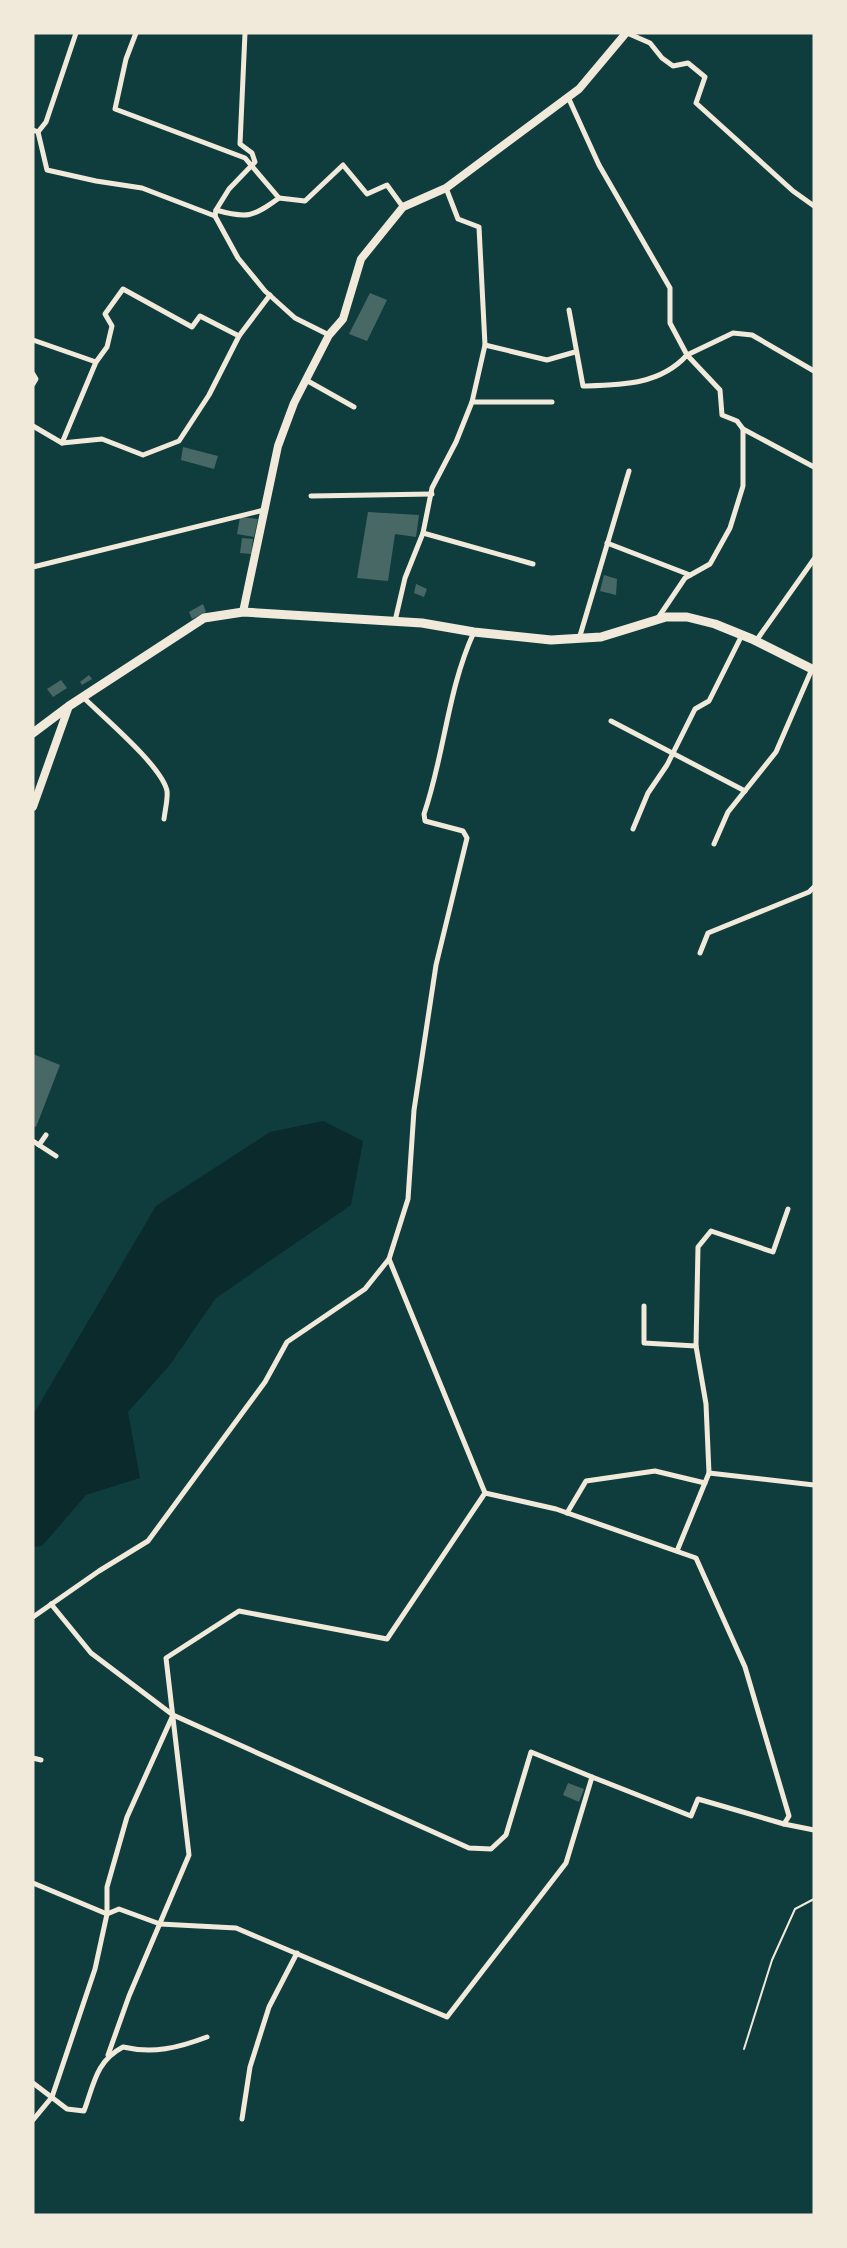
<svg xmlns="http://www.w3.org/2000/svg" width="847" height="2248" viewBox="0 0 847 2248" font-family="'Archivo Narrow',sans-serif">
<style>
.water{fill:#0a2a2b}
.building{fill:#486865}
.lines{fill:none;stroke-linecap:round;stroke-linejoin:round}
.service{stroke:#f1e9da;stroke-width:2}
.minor{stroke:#f1e9da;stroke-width:5}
.secondary{stroke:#f1e9da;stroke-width:8}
.trunk{stroke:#f1e9da;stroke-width:9}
</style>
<rect width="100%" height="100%" fill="#0f3d3e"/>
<polygon class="water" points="323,1121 363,1141 351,1205 216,1298 169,1366 128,1412 140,1478 86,1495 42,1546 33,1547 33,1415 156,1206 270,1132"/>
<g class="building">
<polygon points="370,293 387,300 367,341 349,334"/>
<polygon points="183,447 218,456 214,469 181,460"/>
<polygon points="368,512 419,515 416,537 395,534 388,581 357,578"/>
<polygon points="240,517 258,519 254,537 237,534"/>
<polygon points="242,538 253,539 251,554 240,553"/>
<polygon points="604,575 617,579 616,595 600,591"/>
<polygon points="416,584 427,589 424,597 414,593"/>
<polygon points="203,604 206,612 192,619 189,612"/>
<polygon points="89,675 92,679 82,685 80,682"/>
<polygon points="61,680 67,688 53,697 47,689"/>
<polygon points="33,1054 60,1065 36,1127 33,1126"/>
<polygon points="568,1783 584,1789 579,1802 563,1795"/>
</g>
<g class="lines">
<polyline class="service" points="744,2049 772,1960 795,1909 814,1899"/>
<g class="minor">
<polyline points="136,33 126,59 115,109 245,158 279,198"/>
<polyline points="627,33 650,43 662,58 673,66 688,63 705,77 696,103 793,191 814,206"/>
<path d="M568,97L599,165L670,288V323L687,355C660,385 621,385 583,386L569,310"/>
<polyline points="33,130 38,132 47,170 96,181 142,188 215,216 238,258 265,291 295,318 329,335"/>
<polyline points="38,132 46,122 76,33"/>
<polyline points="446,188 458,219 479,227 485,345 547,360 575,352"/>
<polyline points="216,210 229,189 255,162 252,153 240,144 245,33"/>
<path d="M215,216L216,210C247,219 253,217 279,198L305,201L343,165L367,194L387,185L403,207"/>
<polyline points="33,340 96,362"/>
<polyline points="33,374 36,379 33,384"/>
<polyline points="306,380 354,407"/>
<polyline points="472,402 485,345"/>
<polyline points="33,426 62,443 96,362 107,347 112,326 105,314 123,289 192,327 200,316 239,336"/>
<polyline points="743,429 814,467"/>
<polyline points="62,443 102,439 143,455 179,441 209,395 239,336 270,295"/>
<polyline points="311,496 432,494"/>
<polyline points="423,533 533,564"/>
<polyline points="607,543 690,575"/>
<polyline points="33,567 264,510"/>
<polyline points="658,618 685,578 710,564 730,528 743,486 743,429 737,421 722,415 720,390 687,355 733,333 752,335 814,371"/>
<polyline points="395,621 405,578 423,533 432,488 456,442 472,402 552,402"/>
<polyline points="579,639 629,471"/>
<polyline points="756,641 814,559"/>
<path d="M83,697C102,716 162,766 167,791C168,799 165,810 164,819"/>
<polyline points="611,721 745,791"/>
<polyline points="633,829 648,793 667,765 695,709 709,701 742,635"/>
<polyline points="714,844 728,812 776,752 812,669"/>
<polyline points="700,953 708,933 809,892 814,887"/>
<polyline points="33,1141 39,1145 46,1135"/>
<polyline points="39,1145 56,1156"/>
<polyline points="644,1306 644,1343 696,1346 698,1247 711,1231 773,1252 788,1209"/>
<polyline points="709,1473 814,1485"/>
<polyline points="567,1513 586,1481 655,1471 705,1483"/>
<polyline points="677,1551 709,1473 706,1404 696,1346"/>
<polyline points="51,1604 91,1653 173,1715"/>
<path d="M33,1617L99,1571L148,1541L265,1382L287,1342L365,1289L389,1259L408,1199L414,1110L436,965L467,838L463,831L425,821L424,814C445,753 447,691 474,632"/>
<polyline points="33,1758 41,1760"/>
<polyline points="784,1824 814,1830"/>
<polyline points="33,1883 107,1914 119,1909 160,1924 236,1928 447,2017 566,1863 592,1777 691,1816 698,1799 784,1824 789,1816 745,1667 696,1558 556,1509 485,1493"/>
<polyline points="108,2055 129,1996 189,1855 166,1658 239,1611 387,1639 485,1493 389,1259"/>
<path d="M33,2083L67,2109L84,2111C94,2084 96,2061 123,2047C153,2054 178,2048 207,2037"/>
<polyline points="242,2119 250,2067 269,2007 297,1953"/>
<polyline points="33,2120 52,2097 95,1969 107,1914 107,1887 127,1817 173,1715 469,1848 491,1849 506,1835 531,1752 592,1777"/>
</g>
<g class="secondary">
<polyline points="243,612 278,446 294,403 329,335 343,319 361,259 403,207 446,188 579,89 626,33"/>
<polyline points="33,807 69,706"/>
</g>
<polyline class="trunk" points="33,733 69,706 204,618 243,612 422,623 474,632 551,640 601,637 666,617 687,617 715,624 752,639 814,670"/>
</g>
<rect width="847" height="2248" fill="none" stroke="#f1e9da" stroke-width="69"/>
</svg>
